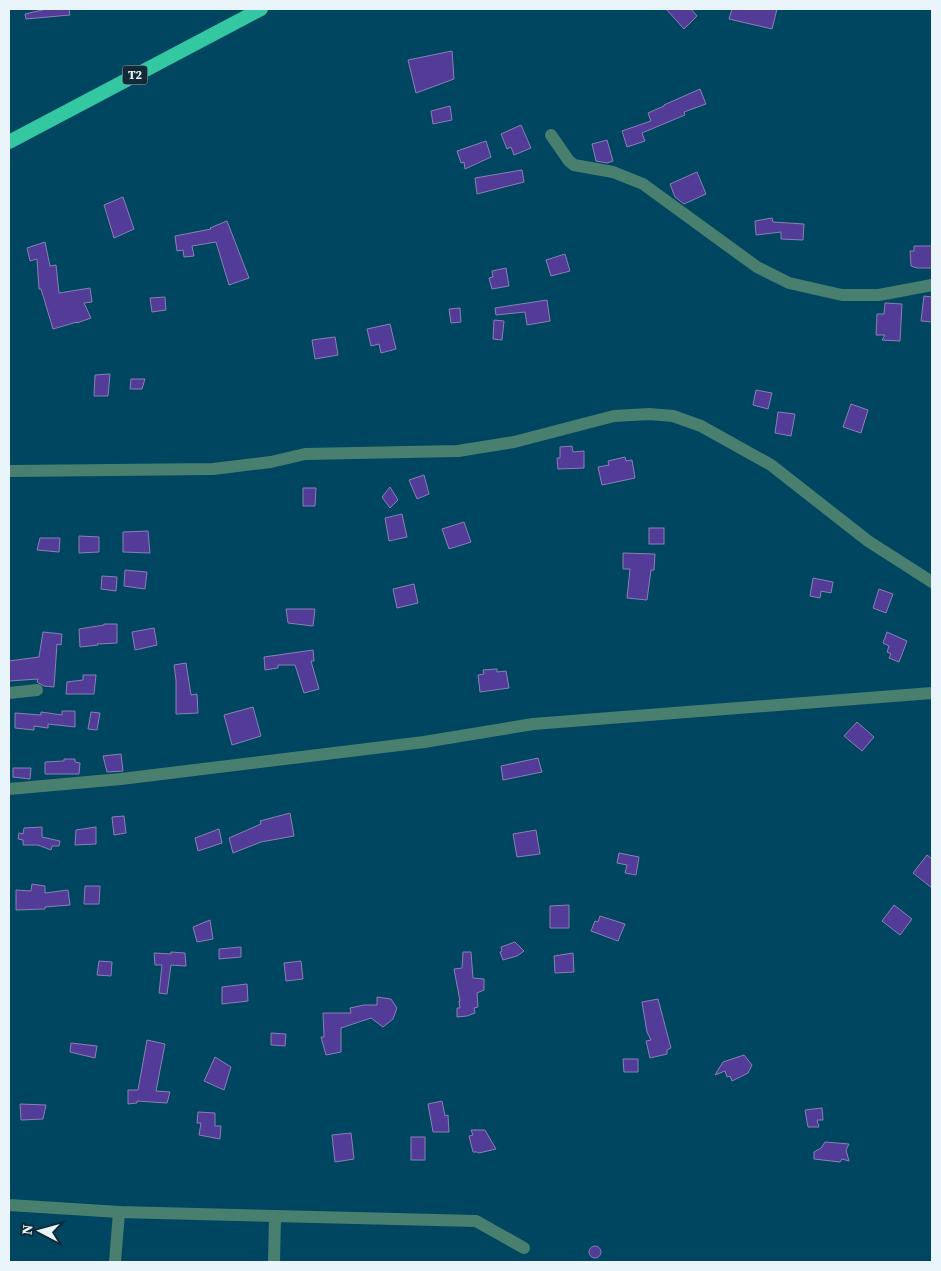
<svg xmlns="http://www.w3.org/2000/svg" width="941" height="1271" viewBox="0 0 941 1271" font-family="'Source Serif 4',serif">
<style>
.building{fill:#533b98;stroke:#8981b3}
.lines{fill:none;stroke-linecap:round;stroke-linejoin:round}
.minor{stroke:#497f6e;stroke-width:12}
.trunk{stroke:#34c8a2;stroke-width:14}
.labels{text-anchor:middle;stroke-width:4.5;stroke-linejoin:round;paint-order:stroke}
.shield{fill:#122a36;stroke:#a8b8c0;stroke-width:1}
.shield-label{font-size:12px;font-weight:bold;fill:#e9f5fb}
</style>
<rect width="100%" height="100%" fill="#014660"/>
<g class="building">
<polygon points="46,9 69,9 70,15 26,19 25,14"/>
<polygon points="666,9 691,9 697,16 684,29"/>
<polygon points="732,9 777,9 772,29 729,19"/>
<polygon points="452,51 454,79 416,93 408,60"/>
<polygon points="700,89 706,104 684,112 685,115 642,133 645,141 627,147 622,131 651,121 648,113 664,106 664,105"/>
<polygon points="450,106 452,120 433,124 431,111"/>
<polygon points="521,125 531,148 514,155 511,147 507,149 501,134"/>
<polygon points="607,140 613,161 607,163 596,161 592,144"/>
<polygon points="486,141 491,157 465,169 464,162 461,163 457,151"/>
<polygon points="522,170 524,182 477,194 475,178"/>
<polygon points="697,172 706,194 684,204 675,197 670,184"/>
<polygon points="123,197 134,229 114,238 104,205"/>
<polygon points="772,218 773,222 804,224 803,240 781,239 781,232 756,235 755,221"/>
<polygon points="227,221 249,278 229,285 216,242 192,246 194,256 184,257 183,250 177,251 175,236 211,229 210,228"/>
<polygon points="45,242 50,266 56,265 59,293 90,288 92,302 84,303 91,318 77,323 77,322 53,329 41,289 39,289 37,259 30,261 27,248"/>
<polygon points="914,246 932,246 932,268 917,268 911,266 910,251 914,251"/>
<polygon points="565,254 570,271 551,276 546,260"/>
<polygon points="506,268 509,286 492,289 489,278 493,277 492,271"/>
<polygon points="924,296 932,297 932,322 921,321"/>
<polygon points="165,297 166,310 152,312 150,298"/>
<polygon points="547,300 550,321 527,325 525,312 496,315 495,308"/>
<polygon points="885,303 902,304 900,341 882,340 885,335 876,335 877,314 884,314"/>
<polygon points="460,308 461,322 451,323 449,309"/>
<polygon points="494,320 504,321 502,340 493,339"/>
<polygon points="390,324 396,349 381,353 379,344 371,346 367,329"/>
<polygon points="335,337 338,355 315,359 312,340"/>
<polygon points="110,374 108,396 94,396 95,375"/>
<polygon points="131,379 145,379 142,389 130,389"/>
<polygon points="756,390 772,393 768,409 753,405"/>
<polygon points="851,404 868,410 861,433 843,427"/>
<polygon points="778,412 795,414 791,436 775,433"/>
<polygon points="572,446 573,452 584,451 584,468 558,469 557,458 560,458 560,447"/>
<polygon points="625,457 626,461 632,460 635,478 602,485 598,467 609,465 608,461"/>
<polygon points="424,475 429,494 417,499 409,480"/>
<polygon points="390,487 398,500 390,508 382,497"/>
<polygon points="303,488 316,488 315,506 303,506"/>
<polygon points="402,514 407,537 389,541 385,518"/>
<polygon points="464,522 471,542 449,549 442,529"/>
<rect x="649" y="528" width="15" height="16"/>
<polygon points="148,531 150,553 123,552 123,532"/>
<polygon points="79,536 99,537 99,552 79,553"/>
<polygon points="40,538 60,538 59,552 37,550"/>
<polygon points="623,553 655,554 654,570 651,570 647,600 627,598 630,569 623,569"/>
<polygon points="125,570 147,572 145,589 124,586"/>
<polygon points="102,576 117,577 116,591 101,589"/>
<polygon points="813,578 833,582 831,593 821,591 820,598 810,596"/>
<polygon points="414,584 418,603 397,608 393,589"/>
<polygon points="879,589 893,594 886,613 873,608"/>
<polygon points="286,609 315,609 313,626 288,623"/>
<polygon points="104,624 117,624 117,643 97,644 98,645 80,647 79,629 104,625"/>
<polygon points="154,628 157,645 135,650 132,632"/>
<polygon points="43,632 62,634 61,645 57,644 54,687 44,686 37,682 38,679 9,681 9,661 39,657"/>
<polygon points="887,632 907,641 899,662 889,658 891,654 887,652 889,646 883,643"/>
<polygon points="313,650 314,661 311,661 319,689 304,693 295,665 278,665 278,668 265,670 264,657"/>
<polygon points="186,663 191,695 197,694 198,713 176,714 176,680 174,665"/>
<polygon points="497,669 497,672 506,671 509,688 480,692 478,675 484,674 483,670"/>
<polygon points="83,675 96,675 94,694 66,694 67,682 83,680"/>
<polygon points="253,707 261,736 232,745 224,715"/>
<polygon points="62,711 75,711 75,727 48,724 48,728 34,726 34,730 15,728 15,713 41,715 41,712 62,715"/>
<polygon points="91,712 100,713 97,730 88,729"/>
<polygon points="857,722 874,737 862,751 844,736"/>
<polygon points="121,754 123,771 107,772 103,756"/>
<polygon points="538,758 542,772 503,780 501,766"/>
<polygon points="64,759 75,759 75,762 80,763 79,774 45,774 45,762 64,761"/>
<polygon points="13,768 31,768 30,779 13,777"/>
<polygon points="290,813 294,836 261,842 233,853 229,838 261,824 260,821"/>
<polygon points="124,816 126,833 114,835 112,817"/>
<polygon points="42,827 42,837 60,841 59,846 52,846 51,850 38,845 23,845 23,840 18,839 19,833 23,834 24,828"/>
<polygon points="96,827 96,844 75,845 76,830"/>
<polygon points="219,829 222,843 198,851 195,838"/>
<polygon points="536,830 540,854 517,857 513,834"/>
<polygon points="619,853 639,857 636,875 625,873 627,865 617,863"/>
<polygon points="927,855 932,859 932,888 913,873"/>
<polygon points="32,884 45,886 45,893 68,890 70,905 45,907 45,909 16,910 16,890 31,891"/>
<polygon points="85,886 100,886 99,904 84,904"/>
<polygon points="569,905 569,928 550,928 550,906"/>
<polygon points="894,905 912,919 900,935 882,921"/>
<polygon points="600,916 625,924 618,941 591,931 595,921 598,922"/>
<polygon points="210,920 213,939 197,942 193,927"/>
<polygon points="515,942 524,951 517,956 503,960 500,952 502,951 501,947"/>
<polygon points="241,947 241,957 219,959 219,949"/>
<polygon points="171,952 185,953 186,966 171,965 167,994 159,993 162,965 155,965 154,953 171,954"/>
<polygon points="463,952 471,952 473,978 484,979 484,990 477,993 478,1007 474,1008 475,1013 467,1016 457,1017 457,1008 460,1008 459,1001 460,1001 454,969 462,968"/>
<polygon points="573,953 574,972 555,973 554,956"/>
<polygon points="99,961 112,962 111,976 97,975"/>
<polygon points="301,961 303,979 286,981 284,963"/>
<polygon points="247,984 248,1001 222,1004 222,987"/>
<polygon points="377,997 391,999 397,1008 393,1019 383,1027 371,1018 341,1028 341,1052 326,1055 321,1037 324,1037 323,1013 351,1013 350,1008 364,1005 377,1005"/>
<polygon points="658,999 671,1048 667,1050 667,1054 650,1058 646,1041 651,1040 647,1032 642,1002"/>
<polygon points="271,1033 286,1034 285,1046 271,1045"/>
<polygon points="147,1040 165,1044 156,1091 170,1092 167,1103 137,1101 137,1103 128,1104 128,1090 138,1090"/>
<polygon points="71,1043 97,1046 95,1058 70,1052"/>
<polygon points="744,1055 752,1065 748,1073 732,1081 730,1076 727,1077 725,1071 715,1075 723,1062"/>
<polygon points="215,1057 231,1067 224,1090 204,1081"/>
<polygon points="623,1059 638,1059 638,1072 624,1072"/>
<polygon points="442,1101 445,1116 448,1115 449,1132 433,1132 428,1104"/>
<polygon points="20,1104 46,1105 43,1119 21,1120"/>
<polygon points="822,1108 823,1120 817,1120 819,1127 808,1127 805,1110"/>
<polygon points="198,1112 215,1113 215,1126 221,1126 220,1139 199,1135 201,1123 197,1123"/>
<polygon points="471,1130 485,1130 496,1149 479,1153 477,1152 473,1152 469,1136 473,1135"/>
<polygon points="351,1133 354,1159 335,1162 332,1135"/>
<rect x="411" y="1137" width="14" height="23"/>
<polygon points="825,1142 849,1144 846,1150 849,1161 842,1159 840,1162 814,1159 814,1152 821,1148"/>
<circle cx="595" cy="1252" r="6"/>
</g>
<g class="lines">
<g class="minor">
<polyline points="551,135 569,161 574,165 613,172 643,184 757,267 789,283 842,295 879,295 932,285"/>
<polyline points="9,471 213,469 271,462 305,454 458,451 514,442 614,416 649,414 673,416 701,426 771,465 868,541 932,582"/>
<polyline points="9,693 37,690"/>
<polyline points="9,789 121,779 424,742 533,724 932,693"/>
<polyline points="9,1205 119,1212 476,1221 524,1248"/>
<polyline points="115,1262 119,1212"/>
<polyline points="274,1262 275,1216"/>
</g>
<polyline class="trunk" points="9,142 261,9"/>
</g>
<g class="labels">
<rect class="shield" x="122.5" y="65.5" width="25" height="19" rx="4"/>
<g class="shield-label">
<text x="135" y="79">T2</text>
</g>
</g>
<rect width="941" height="1271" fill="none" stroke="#e9f5fb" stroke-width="20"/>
<g transform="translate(40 1231) rotate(276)" stroke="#122a36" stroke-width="4" paint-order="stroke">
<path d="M0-4L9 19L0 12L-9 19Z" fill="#e9f5fb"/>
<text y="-8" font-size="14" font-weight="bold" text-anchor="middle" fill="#e9f5fb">N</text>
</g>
</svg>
